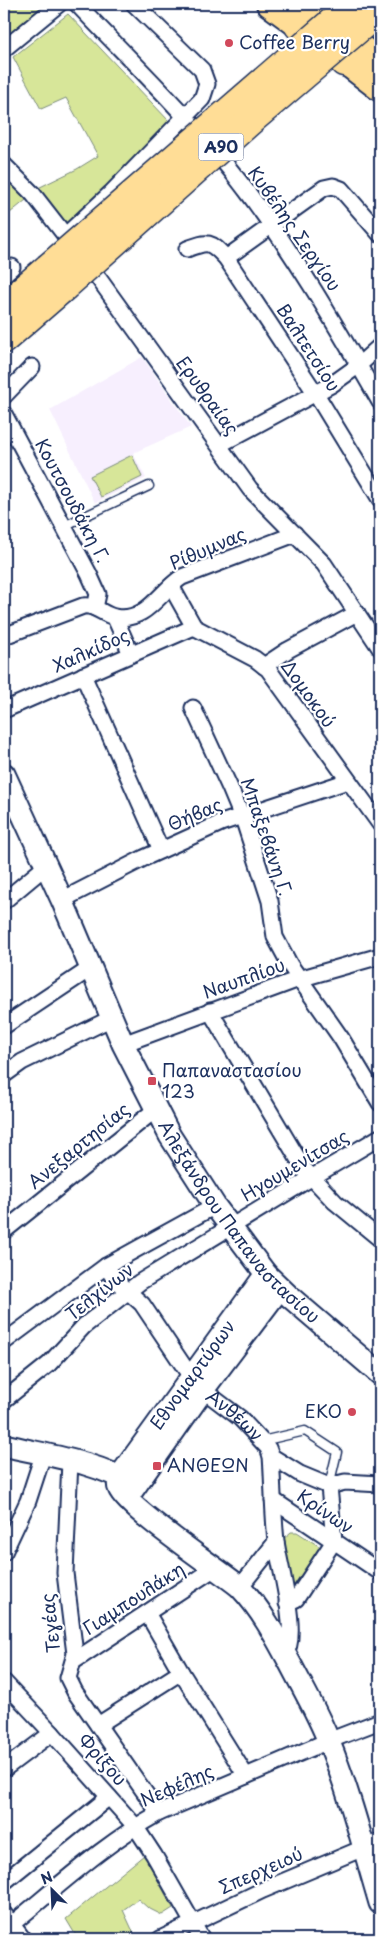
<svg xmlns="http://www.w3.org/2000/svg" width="384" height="1943" viewBox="0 0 384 1943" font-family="'Playpen Sans',sans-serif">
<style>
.built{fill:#f7effe}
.green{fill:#d7e699;stroke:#798a7c}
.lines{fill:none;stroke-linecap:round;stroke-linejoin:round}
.lane-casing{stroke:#1b2f5e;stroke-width:11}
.street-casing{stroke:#1b2f5e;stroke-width:19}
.secondary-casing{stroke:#1b2f5e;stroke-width:25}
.primary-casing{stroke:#1b2f5e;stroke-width:28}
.highway-casing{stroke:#1b2f5e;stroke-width:31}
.lane{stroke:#fff;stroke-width:8}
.street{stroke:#fff;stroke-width:15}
.secondary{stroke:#fff;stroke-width:21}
.primary{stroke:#ffdd96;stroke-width:24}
.highway{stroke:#ffdd96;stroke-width:28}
.highway-bridge-casing{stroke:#1b2f5e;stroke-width:31;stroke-linecap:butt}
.highway-bridge{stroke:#ffdd96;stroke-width:28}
.poi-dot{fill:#d1495b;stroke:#fff;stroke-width:2}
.labels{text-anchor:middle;stroke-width:4.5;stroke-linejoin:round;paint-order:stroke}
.shield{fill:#fff;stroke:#5f6d8e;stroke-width:1}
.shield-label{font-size:16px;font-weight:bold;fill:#1b2f5e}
.poi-label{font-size:18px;fill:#1b2f5e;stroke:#fff;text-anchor:start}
.street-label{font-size:18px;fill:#1b2f5e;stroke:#fff}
</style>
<rect width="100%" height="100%" fill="#fff"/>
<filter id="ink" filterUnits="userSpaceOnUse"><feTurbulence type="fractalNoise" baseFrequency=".02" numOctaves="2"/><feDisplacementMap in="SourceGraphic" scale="10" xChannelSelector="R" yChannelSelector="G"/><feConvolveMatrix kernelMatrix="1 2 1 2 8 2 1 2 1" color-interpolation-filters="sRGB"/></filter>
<g filter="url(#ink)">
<polygon class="built" points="142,357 191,427 133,453 146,478 95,503 50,410"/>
<g class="green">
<polygon points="4,4 54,4 4,45"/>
<polygon points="68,14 169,121 67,226 34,190 77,169 98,156 66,98 41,109 13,57"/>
<polygon points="4,175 26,200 10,213 4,206"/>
<polygon points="132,455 142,477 101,497 90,476"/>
<polygon points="291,1532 297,1532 322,1548 293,1592 283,1539"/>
<polygon points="144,1855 173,1908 162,1915 148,1908 138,1899 123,1910 136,1938 78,1939 66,1919"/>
</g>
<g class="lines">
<g class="lane-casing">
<g id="lane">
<polyline points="64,526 149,486"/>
<polyline points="262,1441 305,1431 337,1452 329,1486"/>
</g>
</g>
<g class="street-casing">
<g id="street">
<path d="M77,4C129,59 185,112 232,172C289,244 334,322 380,402"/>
<polyline points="4,49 59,4"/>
<polyline points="4,165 33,194 99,279 250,489 324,564 380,648"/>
<polyline points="66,235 111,193 202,99 207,84 202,70 134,4"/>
<path d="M187,249C209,241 210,241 226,258L316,394L380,499"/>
<polyline points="226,258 324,188 333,186 341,189 380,234"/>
<polyline points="4,274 12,267"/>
<polyline points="4,396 32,367"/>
<polyline points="4,414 89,574 98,594 95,608"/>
<polyline points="219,445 331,385 359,365 380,346"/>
<polyline points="171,586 194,627 255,659 268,669 380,824"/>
<polyline points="115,618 131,654"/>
<path d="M4,636L83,606C95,604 103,615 115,617C146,623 160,591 182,577L295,534"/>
<polyline points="264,666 288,650 357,613"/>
<polyline points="83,675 161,850"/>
<polyline points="193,708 230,788 245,824 270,901 275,937 290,965 341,1038 380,1103"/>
<polyline points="4,710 194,627"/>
<polyline points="62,900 144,858 221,823 348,781"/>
<polyline points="4,901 46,866"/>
<polyline points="210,1011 304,1169 335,1202 380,1239"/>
<polyline points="4,1026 91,968"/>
<polyline points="123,1044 299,979 380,956"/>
<polyline points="4,1075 22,1062 112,1018"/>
<polyline points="4,1231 155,1110"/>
<path id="s1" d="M106,1266L115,1280L142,1304L191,1377L203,1390L240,1418L268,1448L271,1456C273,1484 273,1513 276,1541C279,1565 300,1636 285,1654"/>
<polyline points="4,1342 106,1266 215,1206"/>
<polyline points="4,1400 49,1364 84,1326 140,1282 311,1178 380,1137"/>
<polyline points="271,1456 300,1474 329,1486 345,1482 380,1484"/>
<polyline points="70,1461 65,1573 75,1654 68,1678 75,1692 159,1813"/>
<polyline points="273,1500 380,1572"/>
<polyline points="4,1552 28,1501 43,1455"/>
<polyline points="240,1587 276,1542"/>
<polyline points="287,1603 296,1599 334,1541 329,1486"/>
<polyline points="147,1613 181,1672 246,1776"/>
<polyline points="74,1661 215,1568"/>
<polyline points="4,1682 52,1733 135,1826 154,1855 202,1939"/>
<polyline points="98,1725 181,1672"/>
<polyline points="4,1769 52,1733"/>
<polyline points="4,1882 109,1797"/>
<polyline points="4,1914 23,1939"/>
<path d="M12,1924C60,1885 105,1843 159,1813L328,1741L380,1721"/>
<polyline points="160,1939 263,1890 380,1841"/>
</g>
</g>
<g class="secondary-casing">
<g id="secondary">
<path id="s2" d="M4,774L62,900L123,1044L170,1136L215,1206L266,1274L290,1297L380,1374"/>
<path d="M266,1274L120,1476C119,1480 117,1484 119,1488C126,1508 218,1569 240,1587C262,1610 277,1639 292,1667C305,1692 319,1716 329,1742C350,1794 364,1849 380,1903"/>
<path d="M4,1445C44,1455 98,1462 132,1484"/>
<polyline points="127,1498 203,1390 280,1288"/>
</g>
</g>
<g class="primary-casing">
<g id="primary">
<polyline points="269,4 314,37"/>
<polyline points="333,26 380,61"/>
<polyline points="340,58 380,89"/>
</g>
</g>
<g class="highway-casing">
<g id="highway">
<polyline points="299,26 303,15 314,4"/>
<polyline points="344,62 360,65 380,62"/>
<polyline points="4,306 48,268"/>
<polyline points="4,339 64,287"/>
</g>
</g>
<use href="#lane" class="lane"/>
<use href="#street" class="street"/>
<use href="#secondary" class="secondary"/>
<use href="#primary" class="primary"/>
<use href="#highway" class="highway"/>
<g class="highway-bridge-casing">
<g id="highway-bridge">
<polyline points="48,268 353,4"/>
<polyline points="64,287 250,121 380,10"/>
</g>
</g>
<use href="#highway-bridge" class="highway-bridge"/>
</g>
</g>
<g class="poi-dot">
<circle cx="229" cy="43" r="5"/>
<rect x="147" y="1076" width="10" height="10" rx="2.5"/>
<circle cx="352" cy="1412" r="5"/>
<rect x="152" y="1461" width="10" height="10" rx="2.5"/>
</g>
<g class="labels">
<rect class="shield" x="198.5" y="133.5" width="45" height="27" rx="4"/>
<g class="shield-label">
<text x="221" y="153">Α90</text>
</g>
<g class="poi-label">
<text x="239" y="49">Coffee Berry</text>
<text x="162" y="1077">Παπαναστασίου<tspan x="162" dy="21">123</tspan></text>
<text x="342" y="1418" text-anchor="end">EKO</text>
<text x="167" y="1472">ΑΝΘΕΩΝ</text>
</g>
<g class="street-label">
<text transform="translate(294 229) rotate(55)" y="6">Κυβέλης Σεργίου</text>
<text transform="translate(308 348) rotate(57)" y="6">Βαλτετσίου</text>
<text transform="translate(207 396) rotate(54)" y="6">Ερυθραίας</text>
<text transform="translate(72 501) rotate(62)" y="6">Κουτσουδάκη Γ.</text>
<text transform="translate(208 549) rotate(-23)" y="6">Ρίθυμνας</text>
<text transform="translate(91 651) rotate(-24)" y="6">Χαλκίδος</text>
<text transform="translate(308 694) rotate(54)" y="6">Δομοκού</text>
<text transform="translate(195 815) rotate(-23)" y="6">Θήβας</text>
<text transform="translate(266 837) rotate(71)" y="6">Μπαξεβάνη Γ.</text>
<text transform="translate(244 979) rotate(-20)" y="6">Ναυπλίου</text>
<text transform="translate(79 1146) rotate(-39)" y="6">Ανεξαρτησίας</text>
<text transform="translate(295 1166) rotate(-31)" y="6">Ηγουμενίτσας</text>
<text dy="6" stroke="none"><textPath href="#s2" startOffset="509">Αλεξάνδρου Παπαναστασίου</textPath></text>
<text transform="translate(100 1292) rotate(-38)" y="6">Τελχίνων</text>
<text transform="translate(193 1375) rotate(-54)" y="6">Εθνομαρτύρων</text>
<text dy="6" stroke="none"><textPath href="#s1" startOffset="199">Ανθέων</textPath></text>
<text transform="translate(325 1512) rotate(34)" y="6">Κρίνων</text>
<text transform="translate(134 1599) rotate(-33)" y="6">Γιαμπουλάκη</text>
<text transform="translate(51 1623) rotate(-96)" y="6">Τεγέας</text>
<text transform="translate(102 1760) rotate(48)" y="6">Φρίξου</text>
<text transform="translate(177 1786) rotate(-24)" y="6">Νεφέλης</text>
<text transform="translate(261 1871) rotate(-24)" y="6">Σπερχειού</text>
</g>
</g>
<rect width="384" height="1943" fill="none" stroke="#fff" stroke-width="20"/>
<rect x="10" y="10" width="364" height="1923" fill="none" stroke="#1b2f5e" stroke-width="2" filter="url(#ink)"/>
<g transform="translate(52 1890) rotate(336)" stroke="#ffffff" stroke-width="4" paint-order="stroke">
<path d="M0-4L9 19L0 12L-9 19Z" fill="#1b2f5e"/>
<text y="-8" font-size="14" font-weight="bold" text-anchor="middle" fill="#1b2f5e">N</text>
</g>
</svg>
